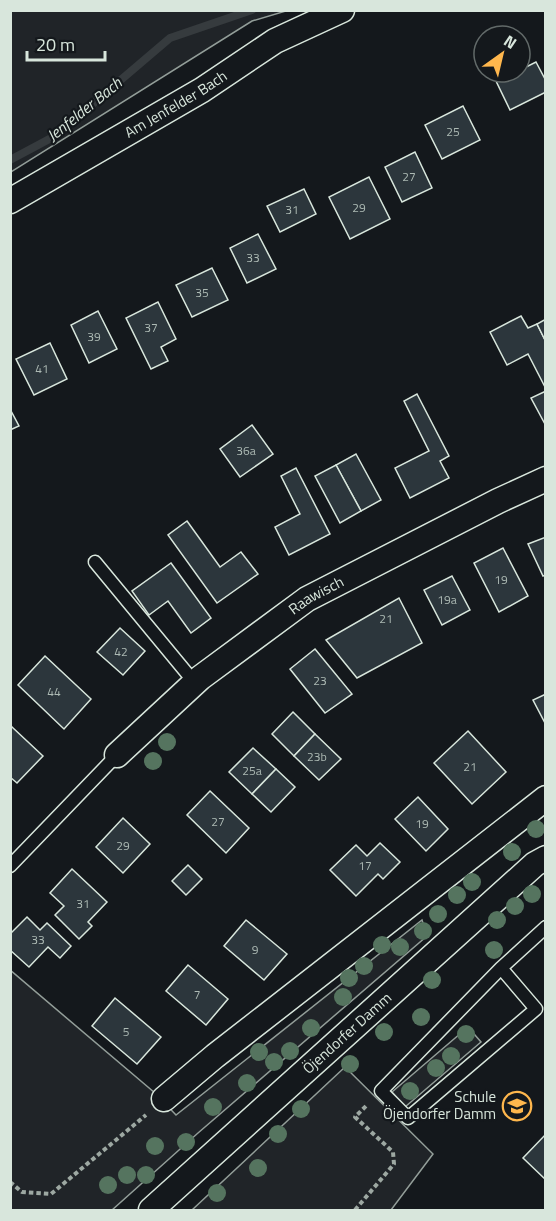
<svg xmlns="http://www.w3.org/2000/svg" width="556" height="1221" viewBox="0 0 556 1221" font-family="'Titillium Web',sans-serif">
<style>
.green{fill:#202428;stroke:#939e99;stroke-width:1.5}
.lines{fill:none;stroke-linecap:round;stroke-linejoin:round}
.stream{stroke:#363b3e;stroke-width:8}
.building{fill:#2c363c;stroke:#d8e6dc;stroke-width:1.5}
.lane-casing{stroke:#d8e6dc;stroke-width:15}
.street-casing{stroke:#d8e6dc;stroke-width:27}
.path{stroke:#9da8a2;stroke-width:4;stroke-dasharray:4.5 3;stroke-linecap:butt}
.lane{stroke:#14181c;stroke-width:12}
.street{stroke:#14181c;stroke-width:24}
.tree{fill:#55745f}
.labels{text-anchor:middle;stroke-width:4.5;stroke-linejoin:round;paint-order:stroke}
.number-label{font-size:12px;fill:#adbab4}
.street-label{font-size:15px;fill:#d8e6dc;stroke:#14181c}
.poi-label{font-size:15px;fill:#d8e6dc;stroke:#14181c;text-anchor:end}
.water-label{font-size:16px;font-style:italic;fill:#d8e6dc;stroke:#14181c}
</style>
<rect width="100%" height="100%" fill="#14181c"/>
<g class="green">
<polygon points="11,10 286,10 286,11 252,21 11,172"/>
<polygon points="422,920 427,936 198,1133 112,1210 11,1210 10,970 155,1093 176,1115"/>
<polygon points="468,1027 481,1042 405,1107 392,1092"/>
<polygon points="345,1067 433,1154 391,1210 192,1210"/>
</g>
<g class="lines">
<polyline class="stream" points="10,160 55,136 170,38 252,10"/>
</g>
<g class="building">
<polygon points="536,62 546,81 546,92 510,110 496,81 516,72 520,72 520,70"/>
<polygon points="463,106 480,140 442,159 425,125"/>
<polygon points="415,152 432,188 402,202 385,167"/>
<polygon points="369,177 390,219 350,239 329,197"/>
<polygon points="304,189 316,214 280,232 267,206"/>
<polygon points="258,234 276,269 247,283 230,248"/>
<polygon points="212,268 228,300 192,317 176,285"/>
<polygon points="158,302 176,339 161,347 168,361 151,369 126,318"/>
<polygon points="98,311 117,349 89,363 71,325"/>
<polygon points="521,316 528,328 537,324 546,342 546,389 528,354 507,365 490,332"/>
<polygon points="546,319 546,342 537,324"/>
<polygon points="50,343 67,379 34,395 16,359"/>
<polygon points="546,391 546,426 531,398"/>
<polygon points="417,394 449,456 440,461 449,478 410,498 395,468 429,451 404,401"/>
<polygon points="10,409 19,426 10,430"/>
<polygon points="252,425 273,454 240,477 220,449"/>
<polygon points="356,454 381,500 361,511 336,465"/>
<polygon points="336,465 361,511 340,523 315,476"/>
<polygon points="296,468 330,534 289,555 275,527 300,514 281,476"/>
<polygon points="187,521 220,567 241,552 258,574 217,603 168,535"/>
<polygon points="546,537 546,575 543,576 528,544"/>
<polygon points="503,548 528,596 499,612 474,563"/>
<polygon points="171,563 211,618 191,633 168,601 149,615 132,591"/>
<polygon points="452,576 470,610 442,625 424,590"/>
<polygon points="399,598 422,643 357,678 326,640"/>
<polygon points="120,628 145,651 123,675 97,652"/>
<polygon points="315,649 352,694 325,713 290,669"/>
<polygon points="45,656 91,699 64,729 18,685"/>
<polygon points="546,694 546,725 533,700"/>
<polygon points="293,712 315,734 294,756 272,734"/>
<polygon points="12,727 43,756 17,783 10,777 10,728"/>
<polygon points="468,731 506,772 472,804 434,763"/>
<polygon points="315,734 341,759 319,780 294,756"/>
<polygon points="253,748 276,769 252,794 229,772"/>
<polygon points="276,769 295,787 271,812 252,794"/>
<polygon points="210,791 249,828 226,853 187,815"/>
<polygon points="418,797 448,829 426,851 395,819"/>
<polygon points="123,818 150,844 123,873 96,847"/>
<polygon points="380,843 400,862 383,879 378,874 356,896 330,870 356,845 367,856"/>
<polygon points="188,865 202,879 186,895 172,881"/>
<polygon points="72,869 107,902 88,922 92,926 79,939 55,915 64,906 50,893"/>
<polygon points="27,917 40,930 47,923 71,946 60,958 48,947 29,967 10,950 10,934"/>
<polygon points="246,920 287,954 264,980 224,946"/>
<polygon points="188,965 228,999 206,1025 166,991"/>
<polygon points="115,998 161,1037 137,1064 92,1026"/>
<polygon points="546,1134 546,1180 523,1158"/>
</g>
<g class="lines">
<g class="lane-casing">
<g id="lane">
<polyline points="95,562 195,683"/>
<polyline points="10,866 117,755"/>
<polyline points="501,968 536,1009 408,1118 381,1091 501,968 546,927"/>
</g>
</g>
<g class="street-casing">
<g id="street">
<path id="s1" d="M10,201L202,90L275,41L342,10"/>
<path id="s2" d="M117,755L200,678L307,599L498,501L546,479"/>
<polyline points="164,1099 215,1056 546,798"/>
<path id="s3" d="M151,1210L535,864L546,858"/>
</g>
</g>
<g class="path">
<polyline points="10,1182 22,1192 51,1194 146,1115"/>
<polyline points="355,1210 394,1164 393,1152 355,1117 368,1104"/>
</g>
<use href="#lane" class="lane"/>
<use href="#street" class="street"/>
</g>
<g class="tree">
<circle cx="167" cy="742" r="9"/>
<circle cx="153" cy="761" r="9"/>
<circle cx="536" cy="829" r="9"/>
<circle cx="512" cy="852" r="9"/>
<circle cx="472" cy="882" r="9"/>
<circle cx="532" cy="894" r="9"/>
<circle cx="457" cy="895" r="9"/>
<circle cx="515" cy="906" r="9"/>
<circle cx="438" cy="914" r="9"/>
<circle cx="497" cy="920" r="9"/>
<circle cx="423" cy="931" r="9"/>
<circle cx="382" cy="945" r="9"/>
<circle cx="400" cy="947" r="9"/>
<circle cx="494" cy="950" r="9"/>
<circle cx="364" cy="966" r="9"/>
<circle cx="349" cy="978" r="9"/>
<circle cx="432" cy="980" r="9"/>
<circle cx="343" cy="997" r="9"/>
<circle cx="421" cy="1017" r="9"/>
<circle cx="311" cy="1028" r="9"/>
<circle cx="384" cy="1032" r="9"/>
<circle cx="466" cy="1034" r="9"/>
<circle cx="290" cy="1051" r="9"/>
<circle cx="259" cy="1052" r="9"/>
<circle cx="451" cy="1056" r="9"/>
<circle cx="274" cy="1062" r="9"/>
<circle cx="350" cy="1064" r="9"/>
<circle cx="436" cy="1068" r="9"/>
<circle cx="247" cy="1083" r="9"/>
<circle cx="410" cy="1091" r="9"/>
<circle cx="213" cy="1107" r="9"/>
<circle cx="301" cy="1109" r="9"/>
<circle cx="278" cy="1134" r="9"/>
<circle cx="186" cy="1142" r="9"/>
<circle cx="155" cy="1146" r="9"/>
<circle cx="258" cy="1168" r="9"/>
<circle cx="127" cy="1175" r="9"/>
<circle cx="146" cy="1175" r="9"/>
<circle cx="108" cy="1185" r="9"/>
<circle cx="217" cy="1193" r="9"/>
</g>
<defs>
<g id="school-ring" transform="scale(1.5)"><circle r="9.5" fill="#14181c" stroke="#ffb74d" stroke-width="1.5"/><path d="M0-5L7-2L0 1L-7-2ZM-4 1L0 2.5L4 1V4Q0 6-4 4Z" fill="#ffb74d"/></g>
</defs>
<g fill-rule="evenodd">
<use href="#school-ring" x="517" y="1106"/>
</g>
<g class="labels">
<g class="number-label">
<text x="453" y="136">25</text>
<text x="409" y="181">27</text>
<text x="359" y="212">29</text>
<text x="292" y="214">31</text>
<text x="253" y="262">33</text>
<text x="202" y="297">35</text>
<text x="151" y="332">37</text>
<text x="94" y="341">39</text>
<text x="42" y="373">41</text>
<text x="246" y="455">36a</text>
<text x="501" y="584">19</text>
<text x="447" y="604">19a</text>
<text x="386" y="623">21</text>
<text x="121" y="656">42</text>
<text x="320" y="685">23</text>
<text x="54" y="696">44</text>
<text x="317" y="761">23b</text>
<text x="470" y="771">21</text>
<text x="252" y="775">25a</text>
<text x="218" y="826">27</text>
<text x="422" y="828">19</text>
<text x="123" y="850">29</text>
<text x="365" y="870">17</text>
<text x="83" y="908">31</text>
<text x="38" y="944">33</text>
<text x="255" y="954">9</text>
<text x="197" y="999">7</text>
<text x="126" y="1036">5</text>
</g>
<g class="street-label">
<text dy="5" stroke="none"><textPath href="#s1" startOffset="192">Am Jenfelder Bach</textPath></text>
<text dy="5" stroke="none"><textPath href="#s2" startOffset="256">Raawisch</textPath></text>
<text dy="5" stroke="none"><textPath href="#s3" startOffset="264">Öjendorfer Damm</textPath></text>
</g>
<g class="poi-label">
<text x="496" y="1102">Schule<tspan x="496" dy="17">Öjendorfer Damm</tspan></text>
</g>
<g class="water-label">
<text transform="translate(84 109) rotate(-39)" y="6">Jenfelder Bach</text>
</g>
</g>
<rect width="556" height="1221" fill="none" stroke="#d8e6dc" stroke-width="24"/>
<g transform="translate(502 54) rotate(34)"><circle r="28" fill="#14181c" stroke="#626a69" stroke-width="1.5"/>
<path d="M0-4.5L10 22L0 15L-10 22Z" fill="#ffb74d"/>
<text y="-9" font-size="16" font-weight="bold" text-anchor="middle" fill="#d8e6dc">N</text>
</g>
<path d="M27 51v9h78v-9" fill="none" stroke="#d8e6dc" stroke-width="3"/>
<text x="36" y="51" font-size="18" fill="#d8e6dc" stroke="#14181c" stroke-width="4.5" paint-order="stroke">20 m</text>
</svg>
